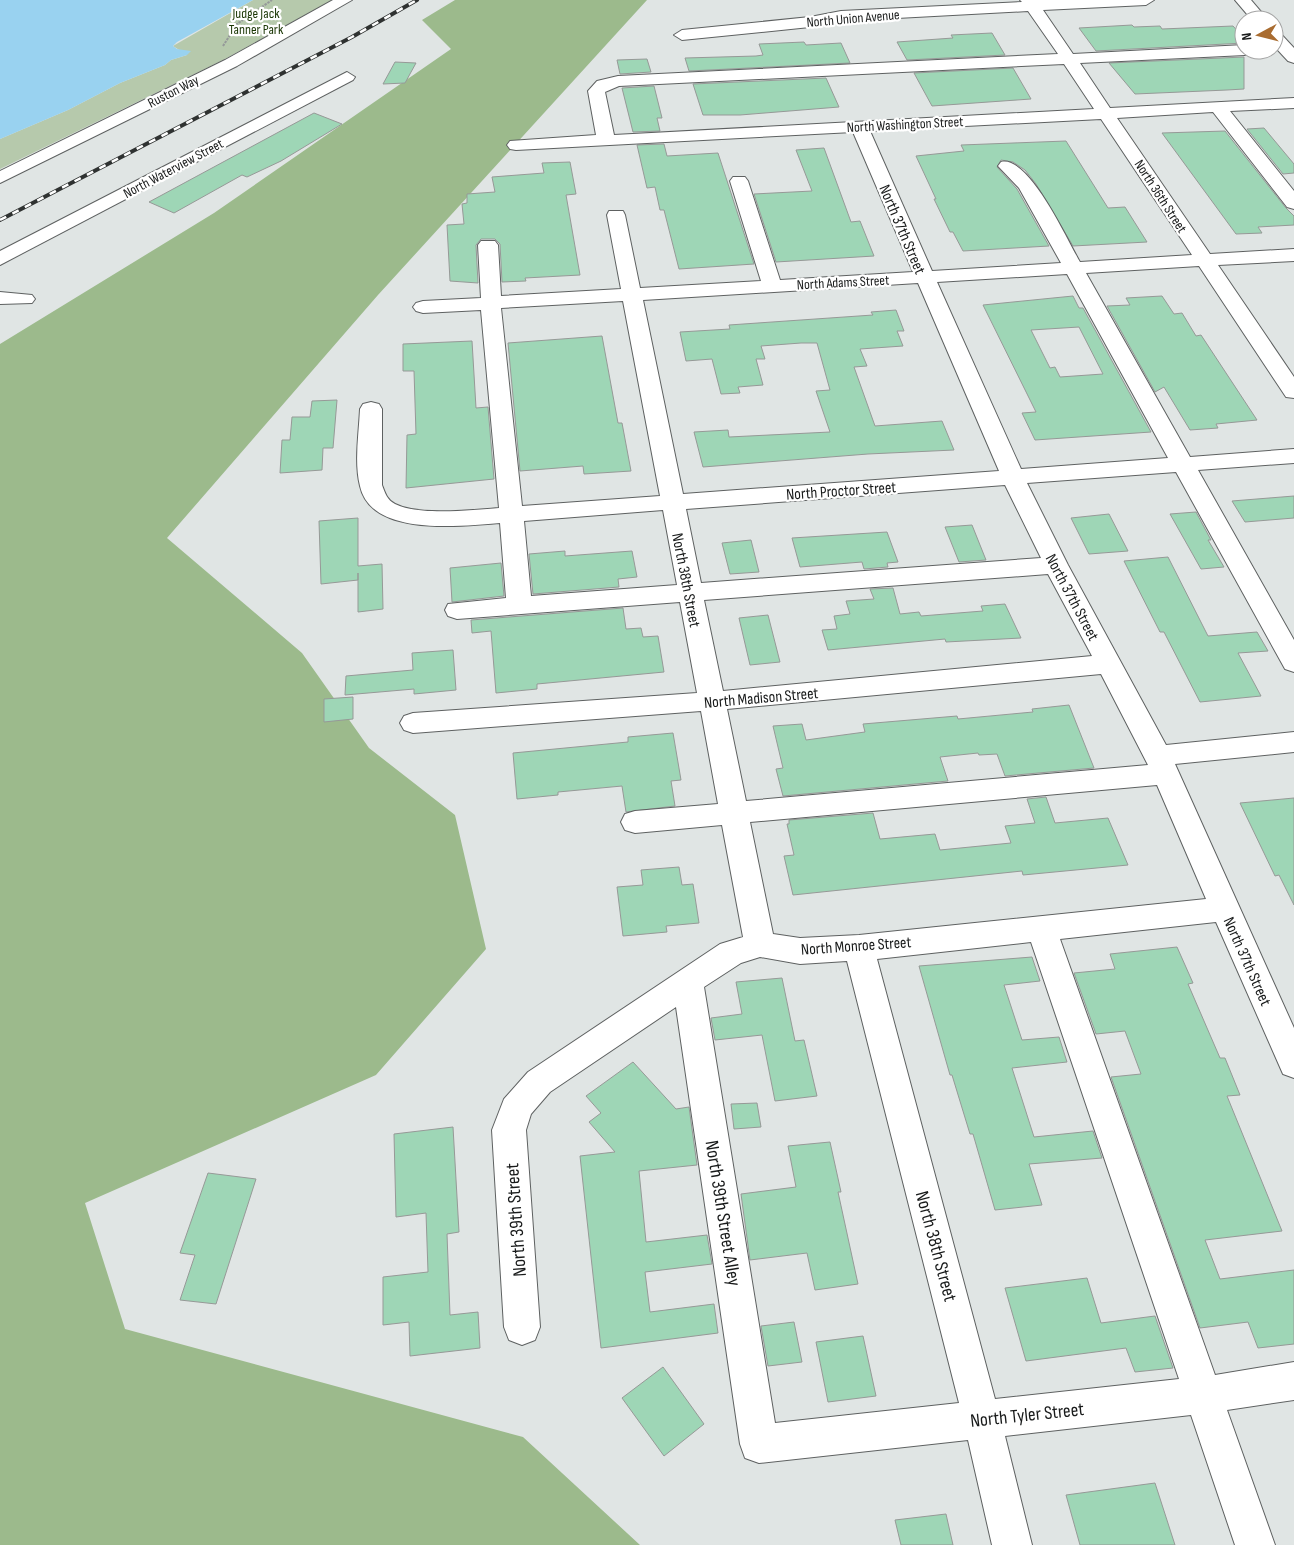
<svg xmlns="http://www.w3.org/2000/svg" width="1294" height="1545" viewBox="0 0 1294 1545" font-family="'Sofia Sans Condensed',sans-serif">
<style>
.green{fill:#b6c9ac}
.forest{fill:#9cba8c}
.water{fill:#99d2f0}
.building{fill:#9ed6b6;stroke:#969997;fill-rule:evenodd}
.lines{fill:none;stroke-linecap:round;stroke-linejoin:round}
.minor-casing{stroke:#5e6161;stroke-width:2}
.major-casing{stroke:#5e6161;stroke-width:2}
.path{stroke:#959999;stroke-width:2;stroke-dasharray:2.5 1;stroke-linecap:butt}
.minor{fill:#fff;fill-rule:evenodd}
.major{fill:#fff;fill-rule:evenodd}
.rail-casing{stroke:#2f3231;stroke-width:4}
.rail{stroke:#fff;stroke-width:2.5;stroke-dasharray:7;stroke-linecap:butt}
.labels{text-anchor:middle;stroke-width:4.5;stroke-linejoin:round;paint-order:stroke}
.far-park-label{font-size:14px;fill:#1a3604;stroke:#fff}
.far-street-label{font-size:14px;fill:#181a1a;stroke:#fff}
.street-label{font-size:16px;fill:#181a1a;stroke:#fff}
.near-street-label{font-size:19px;fill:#181a1a;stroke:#fff}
</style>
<rect width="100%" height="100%" fill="#e0e5e4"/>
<polygon class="green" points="253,0 332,0 225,59 0,169 0,139 68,110 120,83 165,65 171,60 187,55 173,46"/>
<polygon class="forest" points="455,0 647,0 378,295 167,538 302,653 369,748 455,815 486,949 376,1075 85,1203 125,1329 523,1437 640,1545 0,1545 0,344 214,213 451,49 422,20"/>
<polygon class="water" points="0,0 253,0 177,42 173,46 177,49 191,51 187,55 171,60 165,65 120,83 68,110 0,139"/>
<g class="building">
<polygon points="1132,25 1134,27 1160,26 1162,29 1233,26 1244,38 1244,43 1096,51 1079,28"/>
<polygon points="992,33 1005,55 907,60 897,42 953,38 951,35"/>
<polygon points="804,42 806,45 841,43 850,63 689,71 685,58 756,56 763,55 759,44"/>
<polygon points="1244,57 1244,89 1227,90 1135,94 1109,63"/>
<polygon points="647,59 651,72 620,74 617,60"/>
<polygon points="395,62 416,63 405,83 383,84"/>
<polygon points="1013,68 1031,99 932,106 914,73"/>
<polygon points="826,78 839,107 740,115 703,115 693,84"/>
<polygon points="654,86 662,118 657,118 660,131 633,132 622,88"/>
<polygon points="314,113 342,124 281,161 247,177 242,175 174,213 149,202"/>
<polygon points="1264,128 1294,164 1294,173 1283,174 1247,129"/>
<polygon points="1225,131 1286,208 1294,216 1294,225 1258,227 1262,233 1236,234 1162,133"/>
<polygon points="1066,141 1108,208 1125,207 1147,242 1073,246 1036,184 1025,170 1013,162 1001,160 997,167 1017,189 1049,246 963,251 953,232 950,232 934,199 936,199 916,156 964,151 961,145"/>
<polygon points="664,144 667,156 718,153 754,264 679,269 664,210 660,210 655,187 647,188 637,145"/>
<polygon points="824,148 851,222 860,221 874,256 776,262 754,194 812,191 796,150"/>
<polygon points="570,162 576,194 566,195 580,275 525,278 526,281 502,282 500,244 495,239 481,239 476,245 478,283 450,281 447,225 464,224 462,204 467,203 467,194 495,192 492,177 544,173 542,163"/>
<path d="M1073,296L1079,308H1083L1151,432L1035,440L1022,413L1036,412L983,305ZM1079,327L1103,374L1060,377L1055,367L1050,368L1031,330Z"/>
<polygon points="1162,296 1174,314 1182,313 1196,336 1201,335 1257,420 1216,424 1218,428 1190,430 1164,387 1155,392 1107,306 1130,305 1126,298"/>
<polygon points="896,310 904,331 897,331 903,346 860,349 867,366 854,367 875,426 942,421 954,450 868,454 703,467 694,432 728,430 729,437 830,432 816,391 830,390 817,343 801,343 761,346 765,359 756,359 763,385 738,387 740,393 721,394 712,359 686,361 680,332 730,329 729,325 873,315 871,312"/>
<polygon points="602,336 618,423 622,423 631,471 584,474 583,466 520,471 508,343"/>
<polygon points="472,341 476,408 488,407 494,479 406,488 407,435 416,434 414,371 403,371 403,344"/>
<polygon points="337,400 333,448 323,448 322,470 280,473 282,440 290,440 292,417 310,417 312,401"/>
<polygon points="1294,496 1294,518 1245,522 1232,501"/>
<polygon points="1196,512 1211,540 1208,540 1224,567 1201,569 1170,514"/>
<polygon points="1109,514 1128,551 1089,554 1071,518"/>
<polygon points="358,518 358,566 382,564 383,609 358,612 358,573 358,580 321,584 319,521"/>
<polygon points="972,525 986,560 959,562 945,527"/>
<polygon points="887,532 898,562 887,563 888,567 864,569 862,562 800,567 792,538"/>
<polygon points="751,540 759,572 730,574 722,543"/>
<polygon points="565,551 565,556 632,551 637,577 618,579 619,587 533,594 529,554"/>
<polygon points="1168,557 1208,636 1257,632 1268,651 1238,653 1261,696 1200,702 1164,632 1160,632 1124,561"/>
<polygon points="501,563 504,596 452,602 450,568"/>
<polygon points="893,588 900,614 919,612 921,616 983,611 981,606 1005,604 1021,638 946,642 945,639 828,650 822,630 837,629 834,616 850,614 846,601 874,599 870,589"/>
<polygon points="623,608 626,629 641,628 643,637 658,636 664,672 537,684 537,689 496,693 491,631 472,633 471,620"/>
<polygon points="768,615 780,662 750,665 739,618"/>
<polygon points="453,650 456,690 414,694 414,689 345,695 346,676 413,670 412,653"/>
<polygon points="353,697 353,719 324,722 324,699"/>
<polygon points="1069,705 1094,768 1005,776 997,754 979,755 978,753 940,757 948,781 783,796 776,769 783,768 773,726 802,724 806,740 865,732 863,724 957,716 958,719 1033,712 1032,709"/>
<polygon points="673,733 681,780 671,781 675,806 626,812 622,786 558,792 558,795 517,799 513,753 628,742 628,737"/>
<polygon points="1046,797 1055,823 1108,818 1128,865 1023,875 1022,871 793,895 784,856 794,855 787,824 789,824 789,820 873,813 880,839 935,834 940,850 1011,843 1005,826 1035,823 1027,799"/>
<polygon points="1294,798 1294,905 1279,875 1275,876 1240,803"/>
<polygon points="679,867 682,885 693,884 699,923 666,926 667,932 623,936 617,887 643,885 641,870"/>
<polygon points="1177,947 1193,983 1188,984 1220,1058 1225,1058 1240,1095 1227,1096 1282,1231 1205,1240 1220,1279 1294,1270 1294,1344 1258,1348 1248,1322 1200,1328 1111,1077 1141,1074 1125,1031 1096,1034 1074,973 1115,969 1110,954"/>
<polygon points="1032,957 1040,981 1004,985 1022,1040 1059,1037 1067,1062 1012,1068 1034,1137 1093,1131 1102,1158 1029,1164 1042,1205 995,1210 973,1134 970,1134 952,1075 950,1075 919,966"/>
<polygon points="782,978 795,1041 804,1040 817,1096 775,1101 762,1035 715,1040 711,1018 742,1014 736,982"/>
<polygon points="633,1062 676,1109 689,1107 697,1165 639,1171 646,1242 707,1235 712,1264 645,1272 650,1312 714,1304 718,1333 601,1348 580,1156 615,1152 589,1122 601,1113 586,1096"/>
<polygon points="757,1103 761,1127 734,1129 731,1104"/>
<polygon points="453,1127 459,1232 447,1234 450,1315 478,1312 480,1348 410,1356 409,1322 383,1325 383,1277 428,1272 426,1213 396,1217 394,1134"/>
<polygon points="830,1142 841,1192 838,1192 858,1284 815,1290 807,1253 750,1260 741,1194 796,1187 788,1146"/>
<polygon points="208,1173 256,1179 216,1304 180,1300 195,1255 180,1253"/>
<polygon points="1087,1278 1101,1323 1155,1316 1173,1368 1135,1372 1126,1348 1026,1361 1005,1288"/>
<polygon points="794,1322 802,1362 768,1366 761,1326"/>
<polygon points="863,1336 876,1396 828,1402 816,1342"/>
<polygon points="663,1367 704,1424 664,1456 622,1398"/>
<polygon points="1155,1483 1175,1545 1080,1545 1066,1495"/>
<polygon points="946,1514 953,1545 901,1545 895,1520"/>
</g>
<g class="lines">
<g class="minor-casing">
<g id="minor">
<path d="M1020,0H1154L1146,5L1043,10L1073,54L1244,45V50H1253L1245,55L1080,63L1110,108L1294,98V108L1230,111L1294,191V209L1287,207L1213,112L1117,118L1210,254L1294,249V261L1218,265L1294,377V398L1286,397L1199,266L1086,273L1190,457L1294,449V463L1198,470L1294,640V672L1285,669L1176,472L1027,483L1068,565L1166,745L1294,732V752L1175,764L1294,1028V1078L1283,1074L1216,922L1060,939L1215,1375L1294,1362V1400L1227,1410L1275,1545H1235L1191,1415L1005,1436L1032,1545H992L968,1440L759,1463L745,1458L740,1444L676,1007L550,1092L531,1114L526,1130L540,1327L535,1340L522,1345L509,1340L504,1327L492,1130L504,1099L528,1072L720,944L743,937L722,825L635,833L625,830L621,822L625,814L635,811L718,804L701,711L413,733L404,730L400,723L404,716L413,713L697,693L680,602L457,619L448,616L445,610L448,604L506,598L500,523C460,526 371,537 360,486C354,462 359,433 360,409L363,404L371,402L379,404L382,409V485C385,493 387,500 395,504C418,516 473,510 499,508L481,310L423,313L416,311L413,307L416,303L423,301L481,298L478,245L481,241H495L498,245L501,296L621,289L607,215L609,211H623L625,215L640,288L761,281L730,181L733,177H745L748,181L780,280L913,272L853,132L516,150L510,149L507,145L510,141L596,135L588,91L597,81L618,76L1058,54L1028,11L841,21L810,27L682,40L674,35L682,30L810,17L841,11L1022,2ZM1064,64L1094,109L614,135L605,92L619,86ZM1101,119L1192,255L1080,262C1067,240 1029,155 1001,162L998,166L1019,188L1061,263L932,271L870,131ZM1067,274L1168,458L1021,469L937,282ZM918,283L999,471L683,494L643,300ZM623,301L660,496L522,506L501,308ZM1005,485L1041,558L701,583L686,509ZM663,510L677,585L531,596L524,521ZM1048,574L1092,656L723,691L704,600ZM1101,674L1148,765L746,801L727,709ZM1157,785L1206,899L859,935L800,938L773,934L750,822ZM1031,942L1179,1379L995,1399L877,959ZM760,957L800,964L847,961L959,1403L775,1423L704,987L741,963Z"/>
<polygon points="1235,0 1251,0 1268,20 1252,20"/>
<polygon points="1274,31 1280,33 1294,48 1294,63 1288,61 1274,46"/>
<polygon points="347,72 355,77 353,80 0,265 0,251"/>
<polygon points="0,292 32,295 35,299 32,303 0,304"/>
</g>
</g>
<g class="major-casing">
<polygon id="major" points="333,0 352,0 237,66 0,183 0,171 225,60"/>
</g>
<polyline class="path" points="223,46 237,24 272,0"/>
<use href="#minor" class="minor"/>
<use href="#major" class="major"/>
<g class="rail-casing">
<polyline id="rail" points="0,220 352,37 417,0"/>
</g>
<use href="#rail" class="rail"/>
</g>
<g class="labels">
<g class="far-park-label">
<text x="256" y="18">Judge Jack<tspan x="256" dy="16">Tanner Park</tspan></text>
</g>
<g class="far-street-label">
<text transform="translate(853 18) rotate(-5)" y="5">North Union Avenue</text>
<text transform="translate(173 91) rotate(-27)" y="5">Ruston Way</text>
<text transform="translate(905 124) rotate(-3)" y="5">North Washington Street</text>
<text transform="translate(173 168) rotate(-28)" y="5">North Waterview Street</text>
<text transform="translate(1161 196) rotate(57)" y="5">North 36th Street</text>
<text transform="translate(843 282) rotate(-3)" y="5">North Adams Street</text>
</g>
<g class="street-label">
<text transform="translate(903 229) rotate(67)" y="6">North 37th Street</text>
<text transform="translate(841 490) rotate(-4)" y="6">North Proctor Street</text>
<text transform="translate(687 580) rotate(79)" y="6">North 38th Street</text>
<text transform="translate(1073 597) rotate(62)" y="6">North 37th Street</text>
<text transform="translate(761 697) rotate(-5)" y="6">North Madison Street</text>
<text transform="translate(856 945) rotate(-4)" y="6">North Monroe Street</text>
<text transform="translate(1248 961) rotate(66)" y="6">North 37th Street</text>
</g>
<g class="near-street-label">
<text transform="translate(724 1213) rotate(81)" y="7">North 39th Street Alley</text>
<text transform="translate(515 1220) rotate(-94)" y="7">North 39th Street</text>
<text transform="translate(937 1246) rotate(75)" y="7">North 38th Street</text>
<text transform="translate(1027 1414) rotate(-6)" y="7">North Tyler Street</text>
</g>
</g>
<g transform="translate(1259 35) rotate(263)"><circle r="24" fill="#ffffff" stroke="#a3a3a3"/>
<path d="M0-4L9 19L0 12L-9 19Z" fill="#a96c30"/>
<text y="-8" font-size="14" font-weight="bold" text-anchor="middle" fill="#181a1a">N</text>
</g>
</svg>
